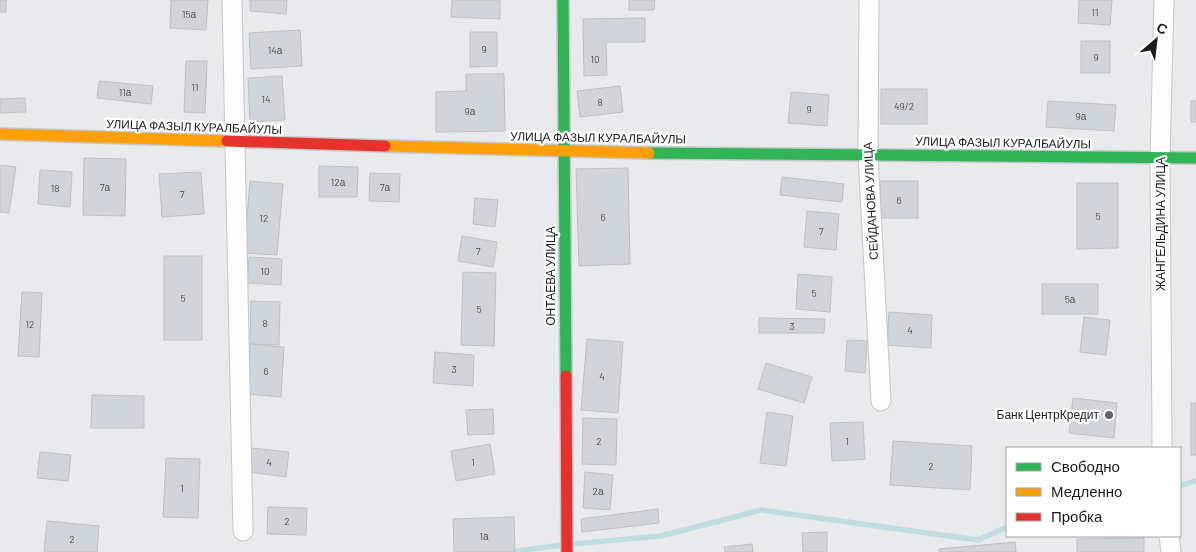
<svg xmlns="http://www.w3.org/2000/svg" width="1196" height="552" viewBox="0 0 1196 552" font-family="Barlow,sans-serif">
<style>
.lines{fill:none;stroke-linecap:round;stroke-linejoin:round}
.stream{stroke:#c2dde0;stroke-width:5.5}
.building{fill:#d0d5da;stroke:#bfc0c1}
.street-casing{stroke:#c5c6c7;stroke-width:21}
.fast-casing{stroke:#c5c6c7;stroke-width:14}
.slow-casing{stroke:#c5c6c7;stroke-width:14}
.jam-casing{stroke:#c5c6c7;stroke-width:14}
.street{stroke:#fcfcfc;stroke-width:19}
.fast{stroke:#30b455;stroke-width:11}
.slow{stroke:#ff9f0a;stroke-width:11}
.jam{stroke:#e5322d;stroke-width:11}
.poi-dot{fill:#646465;stroke:#fff;stroke-width:2}
.labels{text-anchor:middle;stroke-width:4.5;stroke-linejoin:round;paint-order:stroke}
.number-label{font-size:10px;fill:#4c4d4f}
.street-label{font-size:12px;fill:#1c1c1d;stroke:#fff}
.poi-label{font-size:12px;fill:#1c1c1d;stroke:#fff;text-anchor:end}
</style>
<rect width="100%" height="100%" fill="#e9eaeb"/>
<g class="lines">
<g class="stream">
<polyline points="1182,485 1196,481"/>
<polyline points="572,544 661,536 761,510 978,540 1007,527"/>
<polyline points="511,552 561,545"/>
</g>
</g>
<g class="building">
<rect x="0" y="0" width="6" height="12"/>
<polygon points="171,0 208,0 206,30 170,28"/>
<polygon points="250,0 287,0 286,14 250,11"/>
<polygon points="452,0 500,0 500,19 451,17"/>
<polygon points="629,0 655,0 654,10 629,10"/>
<polygon points="1079,0 1112,0 1110,25 1078,23"/>
<polygon points="645,18 645,42 606,42 607,75 584,76 583,19"/>
<polygon points="300,30 302,66 251,69 249,33"/>
<polygon points="470,32 497,32 497,66 470,67"/>
<rect x="1081" y="41" width="29" height="32"/>
<polygon points="186,61 207,61 205,113 184,112"/>
<polygon points="466,74 504,74 505,131 436,132 436,92 466,91"/>
<polygon points="282,76 285,120 250,122 248,78"/>
<polygon points="99,81 153,86 151,104 97,98"/>
<polygon points="620,86 623,112 580,117 577,91"/>
<rect x="881" y="89" width="46" height="35"/>
<polygon points="791,92 829,95 827,126 788,123"/>
<polygon points="25,98 26,112 0,113 0,99"/>
<polygon points="1048,101 1116,105 1114,131 1046,127"/>
<rect x="1191" y="101" width="5" height="21"/>
<polygon points="84,158 126,159 125,216 83,215"/>
<polygon points="0,165 16,167 9,213 0,212"/>
<polygon points="319,166 358,167 357,197 319,197"/>
<polygon points="628,168 630,264 579,266 576,169"/>
<polygon points="40,170 72,172 70,207 38,204"/>
<polygon points="201,172 204,214 162,217 159,174"/>
<polygon points="370,173 400,174 399,202 369,201"/>
<polygon points="782,177 844,184 842,202 780,195"/>
<polygon points="250,181 283,184 277,255 244,253"/>
<rect x="880" y="181" width="38" height="37"/>
<polygon points="1077,183 1118,183 1118,248 1077,249"/>
<polygon points="475,198 498,200 495,227 473,224"/>
<polygon points="807,211 839,214 836,250 804,247"/>
<polygon points="462,236 497,242 493,267 458,261"/>
<rect x="164" y="256" width="38" height="84"/>
<polygon points="249,257 282,259 281,285 247,283"/>
<polygon points="463,272 496,273 494,346 461,345"/>
<polygon points="798,274 832,277 830,312 796,309"/>
<rect x="1042" y="284" width="56" height="30"/>
<polygon points="22,292 42,293 39,357 18,356"/>
<polygon points="251,301 280,302 279,345 250,344"/>
<polygon points="889,312 932,315 931,348 887,345"/>
<polygon points="1084,317 1110,320 1106,355 1080,352"/>
<polygon points="759,318 825,319 824,333 759,333"/>
<polygon points="587,339 623,342 618,413 581,410"/>
<polygon points="847,340 867,341 865,373 845,371"/>
<polygon points="250,344 284,347 281,397 247,394"/>
<polygon points="435,352 474,355 473,386 433,383"/>
<polygon points="766,363 812,377 804,403 758,389"/>
<polygon points="92,395 144,396 144,428 91,428"/>
<polygon points="1073,398 1117,403 1114,438 1069,433"/>
<rect x="1191" y="403" width="5" height="52"/>
<polygon points="493,409 494,434 468,435 466,410"/>
<polygon points="767,412 793,416 786,466 760,463"/>
<polygon points="583,418 617,419 616,465 582,464"/>
<polygon points="863,422 865,459 832,461 830,423"/>
<polygon points="893,441 972,446 970,490 890,485"/>
<polygon points="490,444 495,474 456,481 451,451"/>
<polygon points="251,448 289,452 286,477 248,472"/>
<polygon points="40,452 71,455 68,481 37,478"/>
<polygon points="166,458 200,459 198,518 163,517"/>
<polygon points="585,472 613,475 610,510 583,508"/>
<polygon points="268,507 307,508 306,535 267,534"/>
<polygon points="658,509 659,523 582,532 581,519"/>
<polygon points="514,517 515,552 454,552 453,519"/>
<polygon points="47,521 99,526 97,552 44,552"/>
<polygon points="827,532 827,552 803,552 802,533"/>
<polygon points="1144,538 1144,552 1077,552 1077,539"/>
<polygon points="1015,542 1016,552 939,552 939,549"/>
<polygon points="752,544 753,552 725,552 724,547"/>
</g>
<g class="lines">
<g class="street-casing">
<g id="street">
<polyline points="232,0 243,531"/>
<polyline points="869,0 868,155 881,401"/>
<polyline points="1162,448 1160,158 1164,0"/>
<polyline points="1169,536 1171,552"/>
</g>
</g>
<g class="fast-casing">
<g id="fast">
<polyline points="563,0 566,376"/>
<polyline points="649,153 1196,158"/>
</g>
</g>
<g class="slow-casing">
<g id="slow">
<polyline points="0,134 227,141"/>
<polyline points="385,146 649,153"/>
</g>
</g>
<g class="jam-casing">
<g id="jam">
<polyline points="227,141 385,146"/>
<polyline points="566,376 567,552"/>
</g>
</g>
<use href="#street" class="street"/>
<use href="#fast" class="fast"/>
<use href="#slow" class="slow"/>
<use href="#jam" class="jam"/>
</g>
<circle class="poi-dot" cx="1109" cy="415" r="5"/>
<g class="labels">
<g class="number-label">
<text x="1095" y="16">11</text>
<text x="189" y="18">15а</text>
<text x="484" y="53">9</text>
<text x="275" y="54">14а</text>
<text x="1096" y="61">9</text>
<text x="595" y="63">10</text>
<text x="195" y="91">11</text>
<text x="125" y="96">11а</text>
<text x="266" y="103">14</text>
<text x="600" y="106">8</text>
<text x="904" y="110">49/2</text>
<text x="809" y="113">9</text>
<text x="470" y="115">9а</text>
<text x="1081" y="120">9а</text>
<text x="338" y="186">12а</text>
<text x="105" y="191">7а</text>
<text x="385" y="191">7а</text>
<text x="55" y="192">18</text>
<text x="182" y="198">7</text>
<text x="899" y="204">6</text>
<text x="1098" y="220">5</text>
<text x="603" y="221">6</text>
<text x="264" y="222">12</text>
<text x="821" y="235">7</text>
<text x="478" y="255">7</text>
<text x="265" y="275">10</text>
<text x="814" y="297">5</text>
<text x="183" y="302">5</text>
<text x="1070" y="303">5а</text>
<text x="479" y="313">5</text>
<text x="265" y="327">8</text>
<text x="30" y="328">12</text>
<text x="792" y="330">3</text>
<text x="910" y="334">4</text>
<text x="454" y="373">3</text>
<text x="266" y="375">6</text>
<text x="602" y="380">4</text>
<text x="599" y="445">2</text>
<text x="847" y="445">1</text>
<text x="269" y="466">4</text>
<text x="473" y="466">1</text>
<text x="931" y="470">2</text>
<text x="182" y="492">1</text>
<text x="598" y="495">2а</text>
<text x="287" y="525">2</text>
<text x="484" y="540">1а</text>
<text x="72" y="543">2</text>
</g>
<g class="street-label">
<text transform="translate(194 127) rotate(2)" y="4">УЛИЦА ФАЗЫЛ КУРАЛБАЙУЛЫ</text>
<text transform="translate(598 138) rotate(1)" y="4">УЛИЦА ФАЗЫЛ КУРАЛБАЙУЛЫ</text>
<text transform="translate(1003 143) rotate(1)" y="4">УЛИЦА ФАЗЫЛ КУРАЛБАЙУЛЫ</text>
<text transform="translate(871 201) rotate(-93)" y="4">СЕЙДАНОВА УЛИЦА</text>
<text transform="translate(1161 224) rotate(-90)" y="4">ЖАНГЕЛЬДИНА УЛИЦА</text>
<text transform="translate(551 276) rotate(-90)" y="4">ОНТАЕВА УЛИЦА</text>
</g>
<g class="poi-label">
<text x="1099" y="419">Банк ЦентрКредит</text>
</g>
</g>
<rect x="1006" y="447" width="175" height="90" fill="#ffffff" stroke="#a4a4a5"/>
<rect x="1016" y="463" width="25" height="8" fill="#30b455" stroke="#a4a4a5"/>
<text x="1051" y="472" font-size="15" fill="#1c1c1d">Свободно</text>
<rect x="1016" y="488" width="25" height="8" fill="#ff9f0a" stroke="#a4a4a5"/>
<text x="1051" y="497" font-size="15" fill="#1c1c1d">Медленно</text>
<rect x="1016" y="513" width="25" height="8" fill="#e5322d" stroke="#a4a4a5"/>
<text x="1051" y="522" font-size="15" fill="#1c1c1d">Пробка</text>
<g transform="translate(1156 40) rotate(28)" stroke="#ffffff" stroke-width="4" paint-order="stroke">
<path d="M0-4L9 19L0 12L-9 19Z" fill="#1c1c1d"/>
<text y="-8" font-size="14" font-weight="bold" text-anchor="middle" fill="#1c1c1d">С</text>
</g>
</svg>
